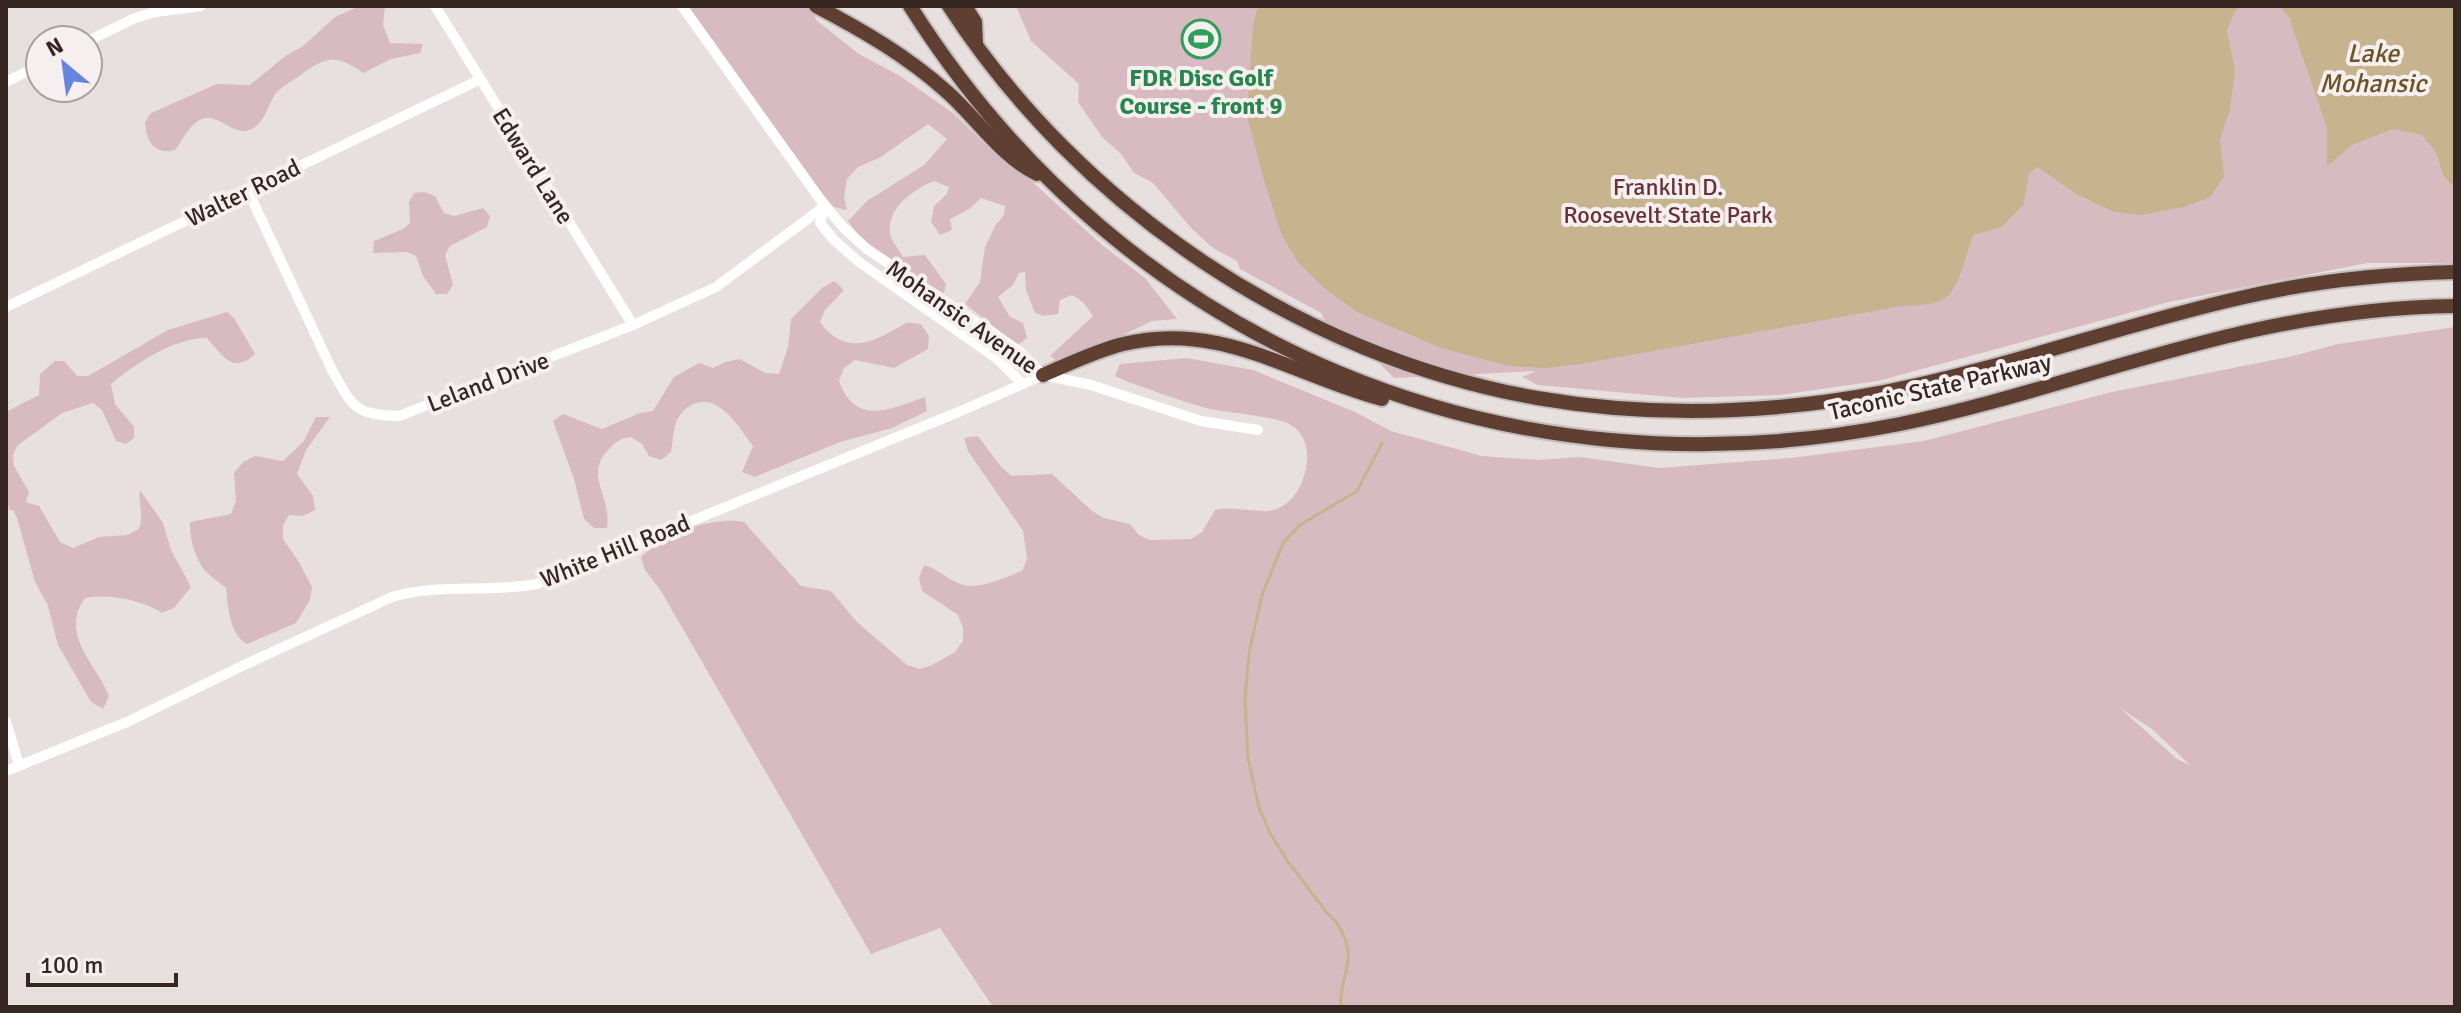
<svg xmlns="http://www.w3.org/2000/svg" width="2461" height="1013" viewBox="0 0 2461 1013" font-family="Signika,sans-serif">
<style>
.green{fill:#d7bbc1;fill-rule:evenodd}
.water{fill:#c7b38e}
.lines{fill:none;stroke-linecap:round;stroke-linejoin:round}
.stream{stroke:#c7b38e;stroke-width:3}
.highway-casing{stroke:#c3bebd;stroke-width:18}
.minor{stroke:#fff;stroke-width:10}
.highway{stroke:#5f3f32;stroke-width:14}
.labels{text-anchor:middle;stroke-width:8;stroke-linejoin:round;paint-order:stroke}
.leisure-label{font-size:24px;font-weight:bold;fill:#27864d;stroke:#f6efef}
.street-label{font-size:24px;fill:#362723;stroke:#f6efef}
.park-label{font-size:24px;fill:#683238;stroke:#f6efef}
.water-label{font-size:26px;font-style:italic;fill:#6a5325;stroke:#f6efef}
</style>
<rect width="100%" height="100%" fill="#e8e0df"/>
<g class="green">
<path d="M359,6H385L383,25L390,43L423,44L420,53L391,59L363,73C335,53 325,57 298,77C290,82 279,88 274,96C267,108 264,125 249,130C230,137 214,104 193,125C186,132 181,142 175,150C154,155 146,141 145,122L151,113L217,84L250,85L284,57L303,46L335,17Z"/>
<path d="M688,6H807L813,9L816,20L859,54L900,76L953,113L1006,164L1019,170L1102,245L1145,278L1177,319L1152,321L1062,364L1050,356L1093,316L1083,302L1072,295L1060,300L1058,314L1043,316L1035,313L1026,290L1025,272L1019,273L1013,285L998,297L1010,317L1023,323L1027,338L1018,345L965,304L980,282L985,247L995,226L1004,215L1005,206L981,198L969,209L950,219L952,230L940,235L931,222L934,206L947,194L949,187L934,181C913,190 887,207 890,234C892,242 899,250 903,257L925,255L946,284L944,293L927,286L863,241L848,221L867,201L924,165L947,139L928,124L879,158L858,167L847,179L844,197L847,210L834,207L813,183Z"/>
<polygon points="1016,6 2455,6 2455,263 2367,263 2169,302 1878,381 1780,395 1682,398 1538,385 1522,377 1536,371 1394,378 1357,341 1330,330 1321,313 1240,269 1237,261 1213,248 1192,229 1153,183 1134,173 1121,154 1102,137 1078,102 1079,84 1031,41"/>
<polygon points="424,192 435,196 444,213 454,216 483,208 490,216 487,227 450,246 445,255 453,285 447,294 436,294 423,276 416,256 407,252 373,253 374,241 403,229 410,223 409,202 414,193"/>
<path d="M834,281L844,290L825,310L820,322C840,350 863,347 890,332C895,330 902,324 907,323C912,322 916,324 921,324L929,336L928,349L894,368L855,360L844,368L839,381C856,427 890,409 925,397L927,411L892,428L840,442L755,477L742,472L753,446C743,433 733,416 719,407C704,396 685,404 677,420C673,429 673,442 671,452L661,460L649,456L642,444L631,437C620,439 617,441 609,449C583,476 612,495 607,528H594L584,519L574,479L553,421L563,414L602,429L640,413L653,411L674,377L699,363L713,368L725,362L740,359L765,373L779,374L788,347L791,319L822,288Z"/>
<path d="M227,312L234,318L255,354C233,375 222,355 207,338C175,337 135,364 111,384L115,404L134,427V438L126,444L116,441L102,410L93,403L62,413L17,446L13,455L14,466L29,492L26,502L39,506L60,542L73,548L99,537L127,535L139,529C144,514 138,505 140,490L163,523L171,550L191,587L174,608L162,613C143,600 108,593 85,598C59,635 96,663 109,696L103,709L91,702L58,645L48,606L35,582L17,518L13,510L10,511L6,498V412L39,395L40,374L55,361H64L77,376H88L168,330Z"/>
<path d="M2455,327V1007H993L940,928L871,954L661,591L645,570L641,557C646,553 650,547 656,543C677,529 720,517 744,522L801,586L831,591L857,622L907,665L920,669L932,665L955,652L963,641V628L958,615L922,591L919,578L924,565C938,569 946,578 958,583C977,592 1004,577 1022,571L1027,559L1023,531L968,451L964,438L978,436L1002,468L1012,476L1052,474L1092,511L1104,518L1130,524L1139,535L1150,540L1191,539L1202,532L1215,510C1235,505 1260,515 1276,509C1292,504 1302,486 1305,472C1310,454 1307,433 1289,424C1273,416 1230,413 1210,409C1182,402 1155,391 1128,382L1115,376L1120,364L1187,358L1253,370L1355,412L1391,431L1482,456L1538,460L1579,457L1660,468L1791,458L1924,441L2112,392L2293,356L2338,344ZM2120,708L2152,729L2190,765L2177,759Z"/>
<path d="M316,417H330L306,450L297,474L313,496L315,510L303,516L289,515L283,526V539L299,562L312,587L310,600L296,623L247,644C229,634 228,606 226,588C219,582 211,577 205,571C195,558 189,538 190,522L231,514L236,501L234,473L243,462L255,456L283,461L303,442Z"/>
</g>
<g class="water">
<path d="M1258,6H2240L2234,13L2227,30L2235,71L2230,110L2220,139L2224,177L2210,197L2184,207L2140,215L2114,212L2076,194L2038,167L2029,173L2023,205L2002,227L1973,235C1965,255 1960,293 1940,301C1928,306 1909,305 1896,307L1581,364L1546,368L1509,366L1441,348L1357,312L1323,287L1297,261L1281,233L1263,177L1247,115L1253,25Z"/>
<polygon points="2280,6 2455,6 2455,188 2444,177 2436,152 2422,135 2393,129 2352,145 2327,166 2327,128 2289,17"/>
</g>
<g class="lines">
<path class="stream" d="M1341,1007C1338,979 1358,962 1342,932C1338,924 1334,918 1327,913L1287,860L1270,833L1259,808L1248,758L1245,700L1249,653L1262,595L1283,543L1300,525L1357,491L1382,443"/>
<g class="highway-casing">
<g id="highway">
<path d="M816,6C862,30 907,56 946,91C976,117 1001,157 1037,174"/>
<path d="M910,6C1125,347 1507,503 1900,424C2018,400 2132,357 2250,331C2317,316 2386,307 2455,306"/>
<path d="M949,6C1080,208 1300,356 1537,398C1653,418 1770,414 1885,392C2005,368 2121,325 2240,298C2311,281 2382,274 2455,272"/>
<polyline points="965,6 975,22 976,43"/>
<path d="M1043,375C1069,364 1095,351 1123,344C1220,320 1292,375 1382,399"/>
</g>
</g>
<g class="minor">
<polyline points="435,6 633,325"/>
<polyline points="682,6 825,206 844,228 867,249 1019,351 1043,375 1091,385 1201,421 1258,430"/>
<polyline points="88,41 135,18 155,12 201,6"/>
<polyline points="6,82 40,65"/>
<path d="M248,191L332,370C353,407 354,415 399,416L633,325L716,287L825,206"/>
<polyline points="825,206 820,223 834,240 859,262 996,358 1023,384"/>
<polyline points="6,307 479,80"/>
<polyline points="6,722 19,765"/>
<path d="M6,771L127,722L244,665L392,597C437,583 489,593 537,584L961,411L1043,375"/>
</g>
<use href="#highway" class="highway"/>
</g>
<defs>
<g id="stadium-ring" transform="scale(2)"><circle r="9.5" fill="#f6efef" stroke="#2e9e5b" stroke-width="1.5"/><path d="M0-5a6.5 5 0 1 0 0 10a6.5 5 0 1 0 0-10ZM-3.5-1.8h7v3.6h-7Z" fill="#2e9e5b"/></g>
</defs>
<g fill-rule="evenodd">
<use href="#stadium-ring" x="1201" y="39"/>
</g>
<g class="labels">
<g class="leisure-label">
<text x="1201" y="86">FDR Disc Golf<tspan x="1201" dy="28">Course - front 9</tspan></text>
</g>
<g class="street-label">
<text transform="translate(533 166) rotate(58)" y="8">Edward Lane</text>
<text transform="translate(243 193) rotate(-26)" y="8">Walter Road</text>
<text transform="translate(962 317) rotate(35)" y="8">Mohansic Avenue</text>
<text transform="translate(488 382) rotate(-21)" y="8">Leland Drive</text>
<text transform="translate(1940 387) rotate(-13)" y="8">Taconic State Parkway</text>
<text transform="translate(615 551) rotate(-22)" y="8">White Hill Road</text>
</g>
<g class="park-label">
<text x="1668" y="195">Franklin D.<tspan x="1668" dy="28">Roosevelt State Park</tspan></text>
</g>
<g class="water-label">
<text x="2373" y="62">Lake<tspan x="2373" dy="30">Mohansic</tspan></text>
</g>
</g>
<rect width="2461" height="1013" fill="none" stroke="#362723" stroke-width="16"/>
<g transform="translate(64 64) rotate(331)"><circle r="38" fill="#f6efef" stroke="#a99f9d" stroke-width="2"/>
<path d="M0-6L14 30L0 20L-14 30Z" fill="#6685e0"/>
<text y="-12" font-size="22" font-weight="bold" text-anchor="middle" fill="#362723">N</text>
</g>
<path d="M28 973v12h148v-12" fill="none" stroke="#362723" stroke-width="4"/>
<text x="40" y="973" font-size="24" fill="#362723" stroke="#f6efef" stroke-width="6" paint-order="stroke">100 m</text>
</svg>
